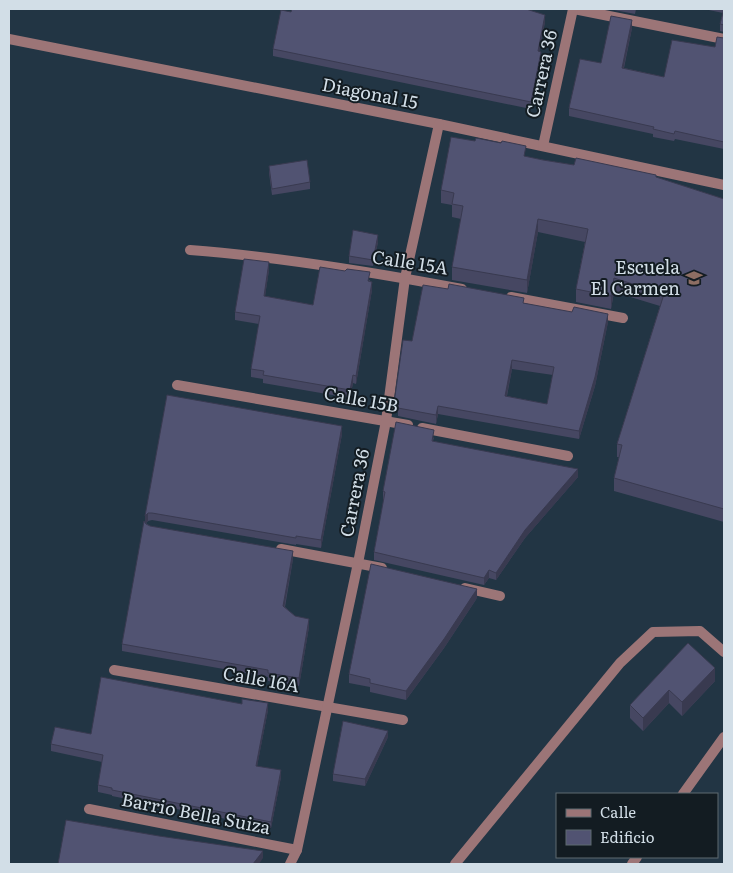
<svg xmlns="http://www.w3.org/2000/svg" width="733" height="873" viewBox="0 0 733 873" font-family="Literata,serif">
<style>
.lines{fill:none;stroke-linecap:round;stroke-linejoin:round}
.street{stroke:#9c7577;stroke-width:10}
.wall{fill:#464762;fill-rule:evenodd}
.shaded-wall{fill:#393a50}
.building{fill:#515372;stroke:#393a50;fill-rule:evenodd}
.labels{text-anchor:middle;stroke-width:4;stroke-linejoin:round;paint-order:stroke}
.street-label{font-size:18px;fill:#d2dee7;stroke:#131c22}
.poi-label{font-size:18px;fill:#d2dee7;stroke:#131c22;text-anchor:end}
</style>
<rect width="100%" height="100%" fill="#223544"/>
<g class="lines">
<g class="street">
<polyline points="574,9 724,39"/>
<polyline points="9,39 439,124 724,185"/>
<polyline points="543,146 573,9"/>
<path d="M190,250C281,257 372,272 462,289"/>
<polyline points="511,297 623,318"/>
<polyline points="177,385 408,425"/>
<polyline points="422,428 568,456"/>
<polyline points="281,549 382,568"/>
<polyline points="465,588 500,596"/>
<polyline points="114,670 403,720"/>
<polyline points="683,794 724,737"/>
<polyline points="89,809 297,850"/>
<polyline points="290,864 297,850 358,563 386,421 405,278 439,124"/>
<polyline points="455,864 620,663 653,632 700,631 724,652"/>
<polyline points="632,864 637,857"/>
</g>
</g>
<g class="wall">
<polygon points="614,9 636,9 635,14 614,10"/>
<polygon points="704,9 724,9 724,32 720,31 720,24 723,13"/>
<polygon points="291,12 545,22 539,52 541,59 531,109 273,56 273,49"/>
<polygon points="632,28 624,68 664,77 715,47 724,38 724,149 675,139 674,141 653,137 653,134 569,116 569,108 601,63"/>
<polygon points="526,157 574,165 656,177 724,199 724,522 614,491 614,478 619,457 617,457 617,444 660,306 614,292 611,309 576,302 576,289 585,242 538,232 527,293 452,280 452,267 461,219 452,217 452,205 441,203 441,190"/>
<polygon points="269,166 310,182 310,189 272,195 269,173"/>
<polygon points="378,242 373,266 349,263 349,256"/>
<polygon points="269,270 265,296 313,305 370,280 372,290 356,384 353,383 350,398 263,383 263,379 251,377 251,369 259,324 235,320 235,312"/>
<path d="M524,303L608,322L595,386L579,439L438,414L436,424L398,416V412L394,411V403L412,341ZM512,369L553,375L547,404L507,396Z"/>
<polygon points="167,395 342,434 321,548 296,544 296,545 152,520 148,521 146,523 150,526 293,559 285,607 295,616 309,627 299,686 268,681 268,677 122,651 122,644 145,522"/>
<polygon points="434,437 433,441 578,477 525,538 496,580 489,578 484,585 374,560 374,552 384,499 383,499 383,491"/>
<polygon points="477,598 444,648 406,700 370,692 370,687 349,683 349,674"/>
<polygon points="688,643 715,681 682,716 669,703 643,731 630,718 630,705"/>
<polygon points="268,710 257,766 281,777 271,828 112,796 112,795 98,792 98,785 102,762 51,751 51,744 91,734"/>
<polygon points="388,737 365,786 333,781 333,774"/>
</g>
<g class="shaded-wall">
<polygon points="545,15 545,22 538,59 538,51"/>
<polygon points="632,20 632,28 622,75 622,68"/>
<polygon points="541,52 541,59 531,109 531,102"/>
<polygon points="538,219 538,232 527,293 527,280"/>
<polygon points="378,235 378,242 373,266 373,260"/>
<polygon points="269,262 269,270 264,303 264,296"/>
<polygon points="614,278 614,292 611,309 611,296"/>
<polygon points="372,282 372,290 356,384 356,376"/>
<polygon points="608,314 608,322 595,386 579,439 579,431"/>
<polygon points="512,360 512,369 505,404 505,396"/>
<polygon points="353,375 353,383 350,398 350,390"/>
<polygon points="438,406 438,414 436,424 436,415"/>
<polygon points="342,426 342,434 321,548 321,540"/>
<polygon points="578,469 578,477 525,538 496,580 496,573 525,530"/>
<polygon points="148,513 148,521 145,524 145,516"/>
<polygon points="293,551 293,559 283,614 283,606"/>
<polygon points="489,570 489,578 484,585 484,578"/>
<polygon points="477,589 477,598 444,648 406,700 406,691"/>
<polygon points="309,619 309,627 299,686 299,678"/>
<polygon points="715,668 715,681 682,716 682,702"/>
<polygon points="669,690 669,703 643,731 643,718"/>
<polygon points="268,703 268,710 256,772 256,766"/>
<polygon points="388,731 388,737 365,786 365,779"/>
<polygon points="281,770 281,777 271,828 271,822"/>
<polygon points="263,851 263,858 259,864 253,864"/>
</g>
<g class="building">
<polygon points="292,9 526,9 545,15 538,51 541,52 531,102 273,49 281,10 291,12"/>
<polygon points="724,9 724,25 720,24"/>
<polygon points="611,16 632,20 622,68 664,77 672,40 715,47 717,37 724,38 724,142 675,131 674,134 653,129 654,127 569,108 580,59 601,63"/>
<polygon points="451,137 475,141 476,138 501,143 502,141 526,146 524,156 543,160 574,165 576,158 656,175 656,177 724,199 724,509 614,478 622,445 617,444 664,294 614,278 611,296 576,289 588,229 538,219 527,280 452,267 463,206 452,204 454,193 441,190"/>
<polygon points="307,160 310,182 272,189 269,166"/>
<polygon points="353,230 378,235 373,260 349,256"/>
<polygon points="244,259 269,262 264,296 313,305 320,267 345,271 347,269 370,272 368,281 372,282 356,376 353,375 350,390 263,375 264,371 251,369 260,316 235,312"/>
<path d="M449,284L524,298L523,303L572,312L574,307L608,314L595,377L579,431L438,406L436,415L398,408L399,404L394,403L403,340L412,341L423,285L448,289ZM512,360L554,367L547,404L505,396Z"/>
<polygon points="167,395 342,426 321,540 296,536 296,538 152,513 148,513 145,516"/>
<polygon points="396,422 434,430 432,441 578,469 525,530 496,573 489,570 484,578 374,552 385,492 383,491"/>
<polygon points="144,521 146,524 150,526 293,551 283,606 295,616 309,619 299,678 268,673 268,670 122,644"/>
<polygon points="371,564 477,589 444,639 406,691 370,683 370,679 349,674"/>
<polygon points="688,643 715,668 682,702 669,690 643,718 630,705"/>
<polygon points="101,677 242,704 242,699 268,703 256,766 281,770 271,822 112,790 112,788 98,785 103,755 51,744 55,727 91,734"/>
<polygon points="343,721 388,731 365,779 333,774"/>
<polygon points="66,820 159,836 263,851 253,864 58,864"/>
</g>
<defs>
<g id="school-bare" transform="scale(1.35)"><path d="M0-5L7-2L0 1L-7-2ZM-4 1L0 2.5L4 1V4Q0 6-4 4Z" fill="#8d6e63" stroke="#131c22" stroke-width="2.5" paint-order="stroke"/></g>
</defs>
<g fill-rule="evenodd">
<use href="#school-bare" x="694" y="278"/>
</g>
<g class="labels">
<g class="street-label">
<text transform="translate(542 74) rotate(-78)" y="6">Carrera 36</text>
<text transform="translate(370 94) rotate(11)" y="6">Diagonal 15</text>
<text transform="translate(410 263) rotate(9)" y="6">Calle 15A</text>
<text transform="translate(361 400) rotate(10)" y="6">Calle 15B</text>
<text transform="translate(355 493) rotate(-79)" y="6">Carrera 36</text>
<text transform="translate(261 680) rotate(10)" y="6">Calle 16A</text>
<text transform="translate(196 814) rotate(11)" y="6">Barrio Bella Suiza</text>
</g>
<g class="poi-label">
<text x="680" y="274">Escuela<tspan x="680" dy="21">El Carmen</tspan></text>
</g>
</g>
<rect width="733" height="873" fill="none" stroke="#d2dee7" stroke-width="20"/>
<rect x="556" y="793" width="162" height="65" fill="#131c22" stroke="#5f6a71"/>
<rect x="566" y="809" width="25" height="8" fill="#9c7577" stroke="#5f6a71"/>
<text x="600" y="818" font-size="15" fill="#d2dee7">Calle</text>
<rect x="566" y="830" width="25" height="15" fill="#515372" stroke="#5f6a71"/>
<text x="600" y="843" font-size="15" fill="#d2dee7">Edificio</text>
</svg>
